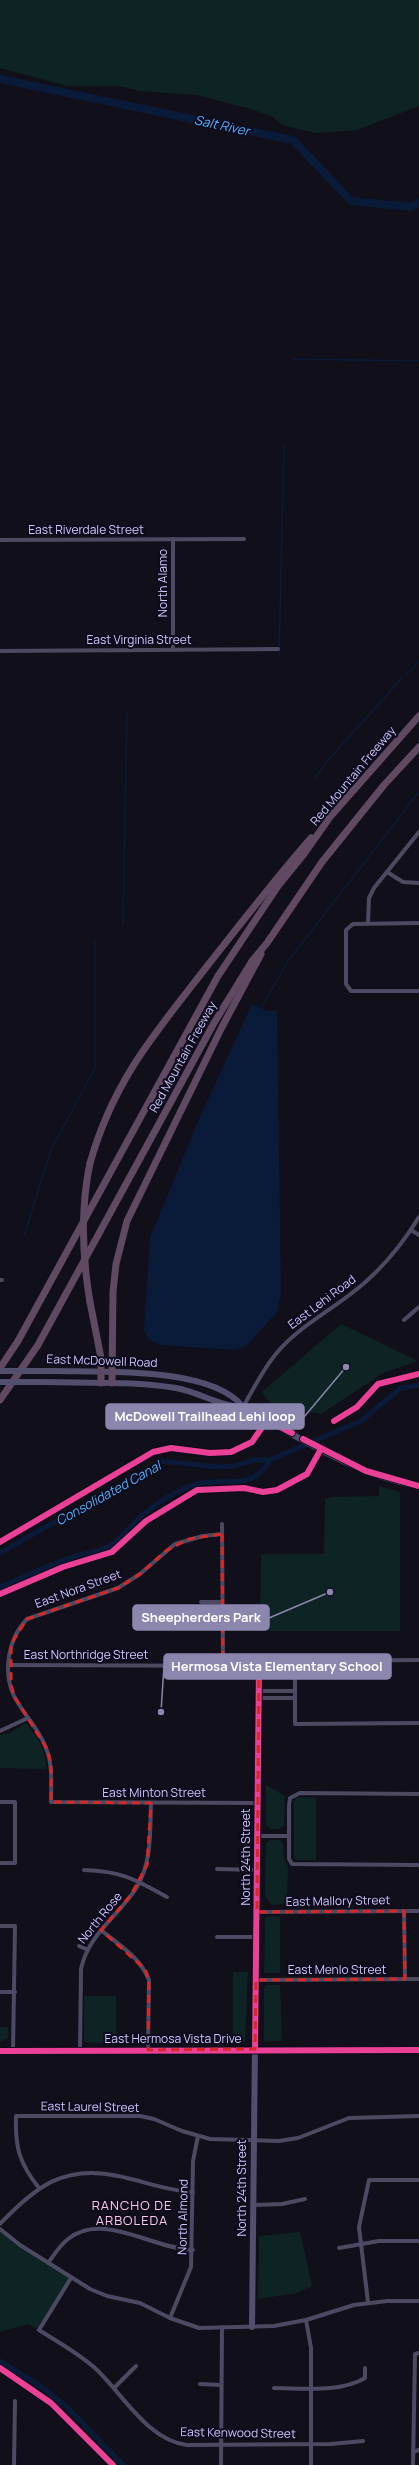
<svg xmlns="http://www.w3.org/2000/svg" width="419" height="2465" viewBox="0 0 419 2465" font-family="Manrope,sans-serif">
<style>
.green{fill:#0e2424}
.water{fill:#0a1b3a}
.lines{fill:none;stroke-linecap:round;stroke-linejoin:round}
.stream{stroke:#0a1b3a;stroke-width:1.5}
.canal{stroke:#0a1b3a;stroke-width:5}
.river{stroke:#0a1b3a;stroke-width:8}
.street{stroke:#4b4a62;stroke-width:4}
.secondary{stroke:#514f6d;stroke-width:6}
.highway{stroke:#604962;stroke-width:7}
.secondary-bridge{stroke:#514f6d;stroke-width:6}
.highway-bridge{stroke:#604962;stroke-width:7}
.cycleway-casing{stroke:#0e0b1d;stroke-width:8}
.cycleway{stroke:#ea4096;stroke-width:6}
.marked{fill:none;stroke:#d62828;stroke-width:3;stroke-dasharray:8 5;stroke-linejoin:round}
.labels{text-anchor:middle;stroke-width:4;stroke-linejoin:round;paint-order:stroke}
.street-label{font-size:12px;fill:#cdc6ff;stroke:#0e0b1d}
.water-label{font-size:13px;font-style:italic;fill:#54b0ff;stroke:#0e0b1d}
.neighbourhood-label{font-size:13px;letter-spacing:1px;fill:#ffc8eb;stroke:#0e0b1d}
.leader{fill:none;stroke:#8b86ae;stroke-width:1.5}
.callout-dot{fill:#8b86ae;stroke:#0e0b1d;stroke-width:1.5}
.callout{fill:#8b86ae;stroke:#8b86ae;stroke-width:1.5}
.callout-label{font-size:13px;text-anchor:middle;font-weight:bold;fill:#fff}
</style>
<rect width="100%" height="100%" fill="#110f19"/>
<g class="green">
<polygon points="0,0 419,0 419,106 357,130 316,133 282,125 273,117 254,110 197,95 139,91 120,86 67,86 0,68"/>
<polygon points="341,1324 418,1361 383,1373 321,1414 271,1404 262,1392"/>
<polygon points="379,1486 400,1492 400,1631 260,1631 261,1554 324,1554 325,1499 332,1497 379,1496"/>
<path d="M26,1723C37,1736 47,1751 46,1769L0,1768V1735L10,1733Z"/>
<polygon points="266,1785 285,1796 284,1825 280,1829 270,1829 266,1824"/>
<polygon points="297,1797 316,1798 316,1860 297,1860 294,1858 294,1801"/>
<polygon points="270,1840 280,1840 283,1844 284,1858 288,1867 287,1903 285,1904 272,1905 265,1897 266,1844"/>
<polygon points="267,1916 280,1917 280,1973 264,1973 265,1919"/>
<polygon points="233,1972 248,1972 245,2042 233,2043"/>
<polygon points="267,1985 280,1985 282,2041 264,2041 264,1988"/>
<polygon points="84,1996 116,1996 116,2044 84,2042"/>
<polygon points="0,2027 8,2027 8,2038 0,2042"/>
<polygon points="0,2229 71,2278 39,2330 28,2324 0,2332"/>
<polygon points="300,2232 312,2286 297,2293 258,2299 259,2236"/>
</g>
<polygon class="water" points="252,1004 268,1011 277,1011 277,1017 281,1293 277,1312 248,1344 236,1350 160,1345 148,1339 144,1330 150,1238 199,1119"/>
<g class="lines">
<g class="stream">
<polyline points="293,359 419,361"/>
<polyline points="279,657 284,444"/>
<polyline points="406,675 419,662"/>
<polyline points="315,778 329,759 403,677"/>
<polyline points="123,924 127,712"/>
<polyline points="261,1008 288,961 419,792"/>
<polyline points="24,1236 51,1150 95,1068 95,940"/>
</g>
<g class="canal">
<polyline points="0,1553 162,1461 218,1467 235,1466 253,1460 270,1460 361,1421 401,1388 419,1385"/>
<path d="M0,1587C25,1577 50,1564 76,1556C87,1553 98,1552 108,1547C120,1540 128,1529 137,1520C152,1506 177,1489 197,1484C224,1477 253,1492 270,1460"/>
<polyline points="0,2361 42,2387 66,2406 123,2465"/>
</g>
<polyline class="river" points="0,79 293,140 351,201 411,207 419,203"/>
<g class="street">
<polyline points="173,539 173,650"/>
<polyline points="0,540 244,539"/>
<polyline points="0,651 278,649"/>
<polyline points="387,872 403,882 419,883"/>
<polyline points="368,923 369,898 374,888 419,832"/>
<polyline points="419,923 353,924 346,930 346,984 351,991 419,991"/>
<polyline points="411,1230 419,1235"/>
<polyline points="0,1280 2,1280"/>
<polyline points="404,1320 419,1307"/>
<path d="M243,1407C253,1390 262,1371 275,1355C295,1330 323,1315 348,1296C377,1275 400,1248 419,1217"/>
<polyline points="222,1524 223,1666"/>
<path d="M222,1534L203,1536L175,1544L140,1574L118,1588L27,1619C9,1637 2,1671 14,1696C23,1714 39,1728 46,1748C53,1765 51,1784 51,1802L258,1803"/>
<polyline points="201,1602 222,1602"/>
<polyline points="419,1660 295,1661 295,1724 419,1723"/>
<polyline points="9,1665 259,1666"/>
<polyline points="259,1691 295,1691"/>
<polyline points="259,1698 295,1698"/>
<polyline points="0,1731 28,1718"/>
<polyline points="419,1794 300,1793 290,1798 289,1805 289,1859 292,1864 419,1865"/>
<polyline points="0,1802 15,1802 15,1863 0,1863"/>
<polyline points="257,1836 289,1836"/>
<polyline points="217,1869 257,1870"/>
<path d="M84,1870C121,1871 135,1879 167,1897"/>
<polyline points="404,1911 405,1979"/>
<polyline points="257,1912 419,1911"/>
<polyline points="0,1926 15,1926 13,2051"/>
<path d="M101,1930C119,1945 140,1957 149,1980L148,2050"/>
<polyline points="217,1937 257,1937"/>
<polyline points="79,1946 86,1949"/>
<polyline points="256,1980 419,1979"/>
<polyline points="0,1992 15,1992"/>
<path d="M80,2050L81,1969C88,1934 119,1916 137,1887C152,1861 150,1832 151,1803"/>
<path d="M39,2188C19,2163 15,2147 16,2116H140L154,2119L182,2131L210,2139L279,2141L298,2138L349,2118L419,2116"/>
<polyline points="253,2205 282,2204 305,2199"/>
<path d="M0,2224C35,2187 64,2164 118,2176C144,2181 166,2191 193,2192"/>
<polyline points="0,2229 20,2245 90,2289 107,2296 140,2303 170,2318 199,2328 274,2326 306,2320 354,2305 387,2301 419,2301"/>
<polyline points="339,2248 379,2241 419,2241"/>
<path d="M48,2263C54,2255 60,2245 68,2239C102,2211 153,2249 193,2250"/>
<path d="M71,2278L39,2330C58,2342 78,2353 95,2368C123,2394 147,2440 187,2445L331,2444L363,2441"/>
<polyline points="368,2302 359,2227 369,2180 419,2180"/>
<polyline points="170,2318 191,2267 193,2161 198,2136"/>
<polyline points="306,2320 311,2348 311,2465"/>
<polyline points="200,2384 221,2385"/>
<polyline points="114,2388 136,2366"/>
<path d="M274,2388C302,2388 340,2393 365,2378V2368"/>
<polyline points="413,2452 419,2450"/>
<polyline points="14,2465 15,2401"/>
<polyline points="221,2465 222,2327"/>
<polyline points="413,2465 415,2354 419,2353"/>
</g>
<g class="secondary">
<path d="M56,1371C104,1372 213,1367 243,1407C299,1437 356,1476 419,1486"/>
<path d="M43,1382C87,1383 132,1381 176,1388C199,1392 221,1407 243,1407"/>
<polyline points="0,2051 419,2050"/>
<polyline points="252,2327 259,1666"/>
</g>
<g class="highway">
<path d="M90,1163C114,1079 156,1032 208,965C242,922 275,879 311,838"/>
<polyline points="90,1302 101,1358 101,1383"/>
<polyline points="0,1368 18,1341 218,976 278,886 304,854 330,817 419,716"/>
<polyline points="112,1383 113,1292 116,1264 127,1221 222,1027 261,954"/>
<polyline points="0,1400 38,1345 214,1023 252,961 267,943 322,862 384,785 419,747"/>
</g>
<g class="secondary-bridge">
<polyline points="0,1371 56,1371"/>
<polyline points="0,1382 43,1382"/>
</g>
<path class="highway-bridge" d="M90,1163C80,1210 82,1255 90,1302"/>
<g class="cycleway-casing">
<g id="cycleway">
<polyline points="334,1421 357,1407 378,1384 419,1374"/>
<polyline points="303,1439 366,1471 419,1486"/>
<polyline points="0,1542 153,1452 171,1448 210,1453 231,1452 252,1442 267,1420 292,1433"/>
<polyline points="0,1594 63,1567 112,1552 146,1521 197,1490 244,1488 263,1492 277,1490 307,1474 321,1449"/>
<polyline points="255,2049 259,1666"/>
<polyline points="0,2051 419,2050"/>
<polyline points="0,2368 51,2403 113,2465"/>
</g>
</g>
<use href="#cycleway" class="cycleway"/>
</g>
<path class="marked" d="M222,1534L223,1666H259L257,1912L404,1911L405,1979L256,1980L255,2049L148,2050L149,1980L145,1969L101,1930L131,1895L147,1865L151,1803L51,1802V1763L47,1749L14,1696L11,1684V1644L27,1619L118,1588L140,1574L167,1550L189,1539Z"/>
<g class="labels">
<g class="street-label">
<text x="86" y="534">East Riverdale Street</text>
<text transform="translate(163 583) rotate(-90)" y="4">North Alamo</text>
<text x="139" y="644">East Virginia Street</text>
<text transform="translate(353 776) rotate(-50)" y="4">Red Mountain Freeway</text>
<text transform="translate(183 1057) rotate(-61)" y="4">Red Mountain Freeway</text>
<text transform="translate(322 1302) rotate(-37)" y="4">East Lehi Road</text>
<text transform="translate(102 1361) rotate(2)" y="4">East McDowell Road</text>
<text transform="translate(78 1589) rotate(-20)" y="4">East Nora Street</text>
<text x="86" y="1659">East Northridge Street</text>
<text x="154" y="1797">East Minton Street</text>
<text transform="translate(246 1857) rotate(-90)" y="4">North 24th Street</text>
<text transform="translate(338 1901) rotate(-1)" y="4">East Mallory Street</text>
<text transform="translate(100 1918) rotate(-51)" y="4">North Rose</text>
<text x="337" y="1974">East Menlo Street</text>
<text x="173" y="2043">East Hermosa Vista Drive</text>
<text transform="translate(90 2107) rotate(1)" y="4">East Laurel Street</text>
<text transform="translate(242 2188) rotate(-90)" y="4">North 24th Street</text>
<text transform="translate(183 2217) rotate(-89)" y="4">North Almond</text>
<text transform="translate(238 2433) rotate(1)" y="4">East Kenwood Street</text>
</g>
<g class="water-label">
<text transform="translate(222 125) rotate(12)" y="5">Salt River</text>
<text transform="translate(108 1493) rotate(-29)" y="5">Consolidated Canal</text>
</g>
<g class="neighbourhood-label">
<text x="132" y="2210">RANCHO DE<tspan x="132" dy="15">ARBOLEDA</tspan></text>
</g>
</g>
<path class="leader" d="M346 1367L304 1417M330 1592L269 1618M161 1712L164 1666"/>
<g class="callout-dot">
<circle cx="346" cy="1367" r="4"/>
<circle cx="330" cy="1592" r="4"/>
<circle cx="161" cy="1712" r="4"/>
</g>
<g class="callout">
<rect x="106" y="1404" width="198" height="25" rx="4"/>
<rect x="133" y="1605" width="136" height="25" rx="4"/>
<rect x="164" y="1654" width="227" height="25" rx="4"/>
</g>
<g class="callout-label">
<text x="205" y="1421">McDowell Trailhead Lehi loop</text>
<text x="201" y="1622">Sheepherders Park</text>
<text x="277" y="1671">Hermosa Vista Elementary School</text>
</g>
</svg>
